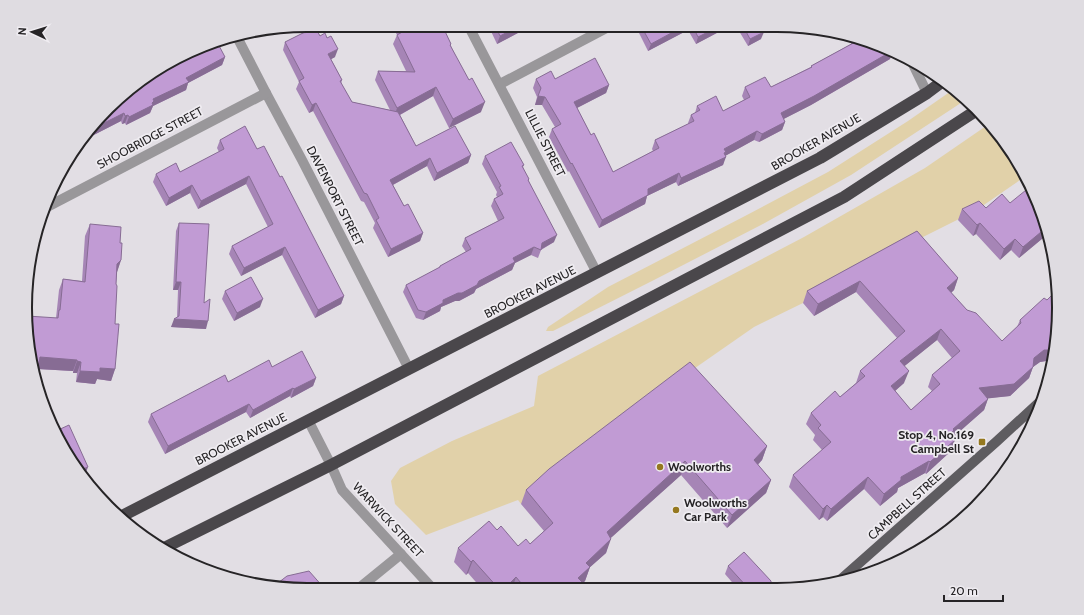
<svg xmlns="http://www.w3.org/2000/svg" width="1084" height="615" viewBox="0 0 1084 615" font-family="Cabin,sans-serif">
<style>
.green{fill:#e1d1a9}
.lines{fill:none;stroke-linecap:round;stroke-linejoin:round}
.minor{stroke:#99979a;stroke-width:10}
.major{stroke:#5e5c60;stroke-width:10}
.highway{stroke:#4a474b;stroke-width:12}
.wall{fill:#a685b6;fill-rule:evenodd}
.shaded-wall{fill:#876c94}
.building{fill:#c19bd4;stroke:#876c94;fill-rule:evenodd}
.poi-dot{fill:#95781f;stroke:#efecf1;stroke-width:1.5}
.labels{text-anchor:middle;stroke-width:3.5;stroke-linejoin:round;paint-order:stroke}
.street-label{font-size:12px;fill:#262426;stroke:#efecf1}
.poi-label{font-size:12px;font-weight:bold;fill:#262426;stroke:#efecf1;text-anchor:start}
.rim{fill:none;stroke:#262426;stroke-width:2}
</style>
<rect width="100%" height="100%" fill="#e2dee4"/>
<g class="green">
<polygon points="954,89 967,99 851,175 761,225 654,280 553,331 546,331 548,327 608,287 745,216 828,172 908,121"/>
<polygon points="989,124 1001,136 1026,176 975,211 919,239 803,303 754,327 685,375 544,482 521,504 518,500 426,535 395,504 391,481 400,468 452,441 534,406 538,376 804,237 925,168"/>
</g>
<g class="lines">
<g class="minor">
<polyline points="468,25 597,273"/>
<polyline points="237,37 266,93 302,160 409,369"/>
<polyline points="911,60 927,93"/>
<polyline points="500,84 612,25"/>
<polyline points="47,207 266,93"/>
<polyline points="308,420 331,465 342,490 433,589"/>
<polyline points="358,589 401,554"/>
</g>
<polyline class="major" points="839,581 996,442 1044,398"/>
<g class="highway">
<polyline points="122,516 820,158 927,93 943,81"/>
<polyline points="162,549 331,465 844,197 977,110"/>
</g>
</g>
<g class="wall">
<polygon points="392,25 442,25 451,44 451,46 481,112 449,128 433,96 400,115 416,146 471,155 468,163 434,181 427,166 393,185 404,206 423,233 420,241 388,257 373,228 375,223 364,202 361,201 313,111 309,113 296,89 299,82 283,50 285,42 320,36 327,38 335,57 331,59 342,80 341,84 352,102 390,110 375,80 378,71 406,71 393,44 397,35"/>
<polygon points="488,25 533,25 497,44"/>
<polygon points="642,25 730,26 696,44 688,30 648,51 639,33 641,26"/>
<polygon points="736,26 764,26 761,27 761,39 748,46"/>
<polygon points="853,37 867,40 890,59 811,105 783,119 785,122 782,130 759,142 754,140 725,156 723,165 678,186 676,182 647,196 645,204 599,228 569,171 568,172 549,137 552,129 555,127 542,105 535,105 537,97 533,88 536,79 555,79 609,85 606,93 577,108 591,135 613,172 653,151 652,149 655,140 688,124 688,123 691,115 695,113 697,106 723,111 744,100 742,96 745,87 771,87 811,67 811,66 851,44 851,43"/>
<polygon points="225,57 222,65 188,83 186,90 153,106 150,113 126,125 125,123 122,124 121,121 82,141 136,83"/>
<polygon points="220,140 257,149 344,296 341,304 315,318 282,255 241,276 229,254 232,246 268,227 246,184 198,209 190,193 166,206 153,182 156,174 180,172 219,152 217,148"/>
<polygon points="485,156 524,165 523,167 554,242 541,250 538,258 531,255 515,263 512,270 476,289 474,293 459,301 455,301 441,307 440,311 423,320 416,318 403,292 406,285 439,268 440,266 466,252 462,246 465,238 498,221 491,206 494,199 497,197 496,195 497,192 482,164"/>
<polygon points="1010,203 1049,233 1019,258 1011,250 1000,260 976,234 973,236 958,220 962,209 986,208"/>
<polygon points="179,223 204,303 206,329 171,327 177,317 178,290 173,290 176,231"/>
<polygon points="90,224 120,243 121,260 117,272 116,284 115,324 115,369 111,381 97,379 95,384 76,382 77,373 73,373 73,371 38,369 36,372 26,326 56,318 59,290 63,279 82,281 85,236"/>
<path d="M917,231L958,278L954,290L951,293L967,310L1002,341L1017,327L1020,320L1047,300L1058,289L1057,342L1056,343L1051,356L1046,361L1040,362L1033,367L1029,378L1010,396L988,398L984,410L953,437L951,451L926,474L925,473L898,488L897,492L880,506L864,489L827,521L823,517L819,520L789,487L793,475L822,450L813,440L815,435L806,424L811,413L840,397L856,383L860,371L897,338L856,292L814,316L803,303L807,291ZM937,340L952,358L932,375L928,387L932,391L911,410L895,391L904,383V366Z"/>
<polygon points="225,291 260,307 234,321 222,299"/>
<polygon points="272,367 316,378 313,386 291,398 290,396 250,418 246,412 165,454 148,422 151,414 228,382"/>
<polygon points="767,446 762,460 758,465 771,480 766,493 727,528 681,475 610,538 606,553 590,567 585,581 583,583 588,588 482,589 468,573 466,575 454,562 458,548 497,530 518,546 530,544 544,531 521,504 526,490"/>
<polygon points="728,566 771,588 737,588 725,574"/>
</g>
<g class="shaded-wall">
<polygon points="521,25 533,25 497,44 500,36"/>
<polygon points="686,25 690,25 688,30 648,51 651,44"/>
<polygon points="720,26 730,26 696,44 698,37"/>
<polygon points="764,32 761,39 748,46 750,39"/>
<polygon points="338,49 335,57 326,62 328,54"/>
<polygon points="892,51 893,52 890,59 811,105 778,122 781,113"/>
<polygon points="225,57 222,65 188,83 186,90 153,106 150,113 126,125 129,117 153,99 186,78"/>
<polygon points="609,85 606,93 571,111 574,102"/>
<polygon points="436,87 433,96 394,118 397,108"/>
<polygon points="538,96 545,97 542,105 535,105"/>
<polygon points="485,102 481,112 449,128 453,119"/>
<polygon points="316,103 313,111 309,113 312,105"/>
<polygon points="124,113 121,121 82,141 94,128"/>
<polygon points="128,115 125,123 122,124 125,116"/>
<polygon points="785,122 782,130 759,142 762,134"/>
<polygon points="757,131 754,140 725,156 726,157 723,165 678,186 681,178 724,149"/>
<polygon points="471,155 468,163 434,181 437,173"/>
<polygon points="430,158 427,166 387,188 390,180"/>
<polygon points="679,173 676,182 647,196 645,204 599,228 602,220 648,189"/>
<polygon points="249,176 246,184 198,209 201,201"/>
<polygon points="192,185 190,193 166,206 169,198"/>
<polygon points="980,223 976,234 973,236 977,225"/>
<polygon points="1047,227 1049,233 1019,258 1023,247"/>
<polygon points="423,233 420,241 388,257 391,249"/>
<polygon points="557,235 554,242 540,250 542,243"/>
<polygon points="1015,239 1011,250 1000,260 1004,249"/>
<polygon points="285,247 282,255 241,276 244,268"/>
<polygon points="534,247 531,255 515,263 512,270 476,289 474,293 459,301 455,301 441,307 440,311 423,320 426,312 443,300 479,281 513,258"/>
<polygon points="121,260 117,272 113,275 117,264"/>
<polygon points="958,278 954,290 943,300 947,288"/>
<polygon points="860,281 856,292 814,316 818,304"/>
<polygon points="176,282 181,282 178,290 173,290"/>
<polygon points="344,296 341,304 315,318 318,310"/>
<polygon points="263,299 260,307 234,321 237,313"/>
<polygon points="174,319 208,321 206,329 171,327"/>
<polygon points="941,329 937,340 896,373 900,361"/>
<polygon points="1056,345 1051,356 1046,361 1040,362 1033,367 1029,378 1010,396 974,400 979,388 1034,358 1044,350"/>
<polygon points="40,357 77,360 73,371 38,369 36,372 34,364"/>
<polygon points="77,361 81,362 77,373 73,373"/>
<polygon points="100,368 115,369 111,381 97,379 95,384 76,382 80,371"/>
<polygon points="909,371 904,383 887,398 891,386"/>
<polygon points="316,378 313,386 291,398 294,389"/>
<polygon points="293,388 290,396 250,418 253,410"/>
<polygon points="988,399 984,410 950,440 950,434 953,429"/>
<polygon points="249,404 246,412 165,454 168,446"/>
<polygon points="955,440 951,451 926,474 930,462"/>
<polygon points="767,446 762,460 749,473 754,460"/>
<polygon points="685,461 681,475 602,546 607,532"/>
<polygon points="929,461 925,473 898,488 897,492 880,506 884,494 901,477"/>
<polygon points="88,467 85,475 84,475 80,470"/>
<polygon points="868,477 864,489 827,521 831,509"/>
<polygon points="771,480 766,493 727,528 732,515"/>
<polygon points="827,505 823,517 819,520 823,509"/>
<polygon points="611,539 606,553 588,569 590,567 585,581 577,588 578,578 586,563"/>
<polygon points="473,560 468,573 466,575 471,562"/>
<polygon points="516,577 512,589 504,589"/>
</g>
<g class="building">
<polygon points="400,25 442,25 451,44 450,45 469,80 472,78 485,102 453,119 436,87 397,108 378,71 415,72 397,35 404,31"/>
<polygon points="495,25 521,25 500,36"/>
<polygon points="642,25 686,25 651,44 641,26"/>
<polygon points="692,25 720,26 698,37"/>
<polygon points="743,26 760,26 764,32 750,39"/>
<polygon points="315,27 320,36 325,33 327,38 331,36 338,49 328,54 342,80 340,81 352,102 398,112 416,146 455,126 471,155 437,173 430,158 390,180 404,206 408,204 423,233 391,249 376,220 379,218 367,194 364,193 316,103 312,105 299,81 304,78 285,42"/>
<polygon points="855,38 867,40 892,51 814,96 781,113 785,122 762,134 757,131 724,149 726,152 724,153 726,157 681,178 679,173 648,189 648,195 602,220 572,163 571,164 552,129 561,124 545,97 538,96 541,88 536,79 551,71 555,79 595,58 609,85 574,102 591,135 594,133 613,172 659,148 655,140 694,121 691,115 700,110 697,106 716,96 723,111 750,97 745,87 765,77 771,87 812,67 811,66 857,41"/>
<polygon points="216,40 225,57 186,78 189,82 153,99 154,101 152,103 153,105 129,117 128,115 125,116 124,113 94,128 136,83"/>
<polygon points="245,126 257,149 264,146 280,177 282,176 344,296 318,310 285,247 244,268 232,246 273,224 249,176 201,201 192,185 169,198 156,174 176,163 180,172 224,149 220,140"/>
<polygon points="511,142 524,165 522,166 529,179 528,180 557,235 542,243 541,250 534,247 513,258 515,262 479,281 477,285 462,293 458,293 443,300 443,303 426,312 418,310 406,285 440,267 440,266 471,249 465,238 504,218 494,199 503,194 499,187 501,186 485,156"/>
<polygon points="1031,186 1047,227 1023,247 1015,239 1004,249 980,223 977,225 962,209 979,201 986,208 1002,194 1010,203"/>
<polygon points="179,223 209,224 204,303 210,299 208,321 174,319 179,316 181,282 176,282"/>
<polygon points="90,224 121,227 120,243 122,243 121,260 117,264 116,284 117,286 115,324 119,324 115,369 100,368 100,372 80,371 81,362 77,361 77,360 40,357 39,364 34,364 26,326 27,316 58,318 59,310 60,310 63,279 85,282"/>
<path d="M917,231L958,278L947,288L967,310L976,313L1002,341L1021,323L1020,320L1044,298L1047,300L1058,289L1057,334L1056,335V345L1050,350H1044L1034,358L1033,367L1014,384L979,388L988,399L953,429L954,430L950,434L955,440L930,462L929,461L901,477V480L884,494L868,477L831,509L827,505L823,509L793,475L831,442L818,428L821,425L811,413L835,391L840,397L865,376L860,371L905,331L860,281L818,304L807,291ZM941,329L960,351L932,375L940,384L911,410L891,386L909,371L900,361Z"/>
<polygon points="251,277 263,299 237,313 225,291"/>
<polygon points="302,351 316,378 294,389 293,388 253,410 249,404 168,446 151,414 225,375 228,382 269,360 272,367"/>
<polygon points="690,362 767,446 754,460 771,480 732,515 685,461 607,532 611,539 586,563 590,567 578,578 588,588 526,589 516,577 504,589 499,589 473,560 471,562 458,548 489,521 497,530 501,526 518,546 526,539 530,544 553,523 526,490 549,469"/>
<polygon points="69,425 88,467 80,470 56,431"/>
<polygon points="744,552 771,581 771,588 748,588 728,566"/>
<polygon points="309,571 324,588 322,589 289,589 274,586 287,576"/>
</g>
<g class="poi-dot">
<rect x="978" y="438" width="8" height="8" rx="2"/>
<circle cx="660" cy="467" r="4"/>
<circle cx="676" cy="510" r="4"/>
</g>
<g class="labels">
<g class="street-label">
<text transform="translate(150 138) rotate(-28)" y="4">SHOOBRIDGE STREET</text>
<text transform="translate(816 142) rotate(-30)" y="4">BROOKER AVENUE</text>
<text transform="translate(545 143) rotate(63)" y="4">LILLIE STREET</text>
<text transform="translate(335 196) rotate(63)" y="4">DAVENPORT STREET</text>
<text transform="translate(530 292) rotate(-27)" y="4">BROOKER AVENUE</text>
<text transform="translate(241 439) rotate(-27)" y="4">BROOKER AVENUE</text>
<text transform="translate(907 504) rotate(-42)" y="4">CAMPBELL STREET</text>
<text transform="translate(388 520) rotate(47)" y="4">WARWICK STREET</text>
</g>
<g class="poi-label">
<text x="974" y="439" text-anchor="end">Stop 4, No.169<tspan x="974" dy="14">Campbell St</tspan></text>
<text x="668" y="471">Woolworths</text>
<text x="684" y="507">Woolworths<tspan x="684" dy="14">Car Park</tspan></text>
</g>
</g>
<path d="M0 0H1084V615H0ZM307 32H777A275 275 0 0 1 1052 307V308A275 275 0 0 1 777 583H307A275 275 0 0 1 32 308V307A275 275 0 0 1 307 32Z" fill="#dfdce1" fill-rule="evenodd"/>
<path class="rim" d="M307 32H777A275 275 0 0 1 1052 307V308A275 275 0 0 1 777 583H307A275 275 0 0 1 32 308V307A275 275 0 0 1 307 32Z"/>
<g transform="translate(32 32) rotate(274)" stroke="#efecf1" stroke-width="3" paint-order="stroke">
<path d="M0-3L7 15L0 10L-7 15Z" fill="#262426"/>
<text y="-6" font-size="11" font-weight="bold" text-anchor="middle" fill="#262426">N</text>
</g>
<path d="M944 595v6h59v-6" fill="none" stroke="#262426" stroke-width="2"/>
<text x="950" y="595" font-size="12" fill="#262426" stroke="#efecf1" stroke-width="3" paint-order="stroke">20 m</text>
</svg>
